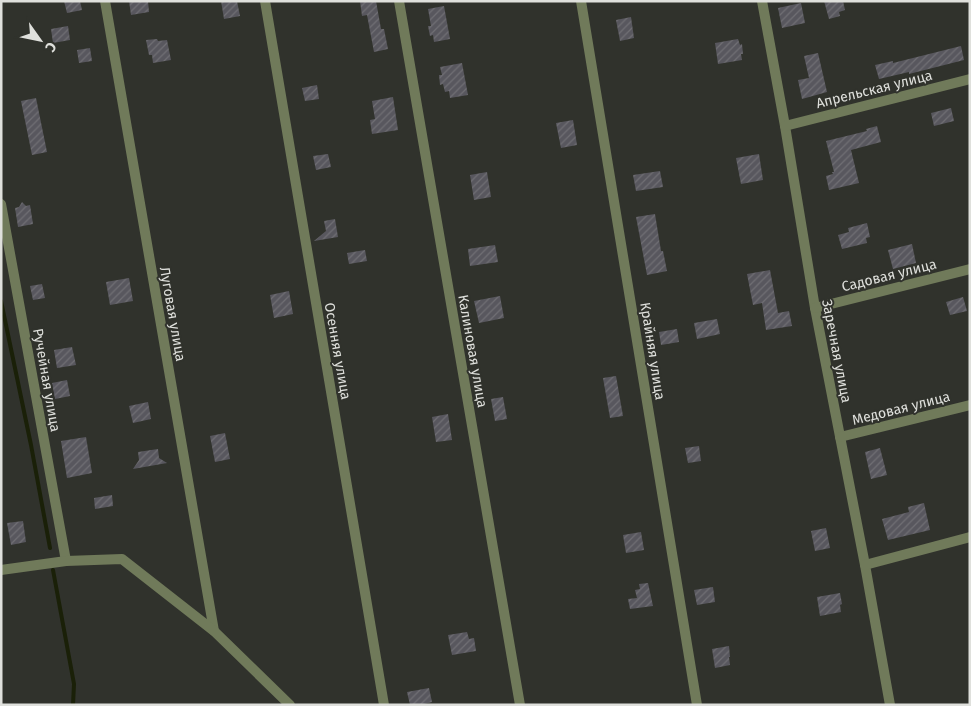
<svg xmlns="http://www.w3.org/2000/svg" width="971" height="706" viewBox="0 0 971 706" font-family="'Fira Sans',sans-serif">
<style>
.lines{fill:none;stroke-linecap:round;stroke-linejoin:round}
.stream{stroke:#1a2008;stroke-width:4}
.building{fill:url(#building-hatch)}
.minor{stroke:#707a5a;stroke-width:10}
.labels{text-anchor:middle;stroke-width:4;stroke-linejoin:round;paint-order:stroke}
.street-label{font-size:14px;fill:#dfe0dc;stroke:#30322c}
</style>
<defs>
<pattern id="building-hatch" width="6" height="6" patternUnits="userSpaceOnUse" patternTransform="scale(1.25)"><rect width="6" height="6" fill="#58575e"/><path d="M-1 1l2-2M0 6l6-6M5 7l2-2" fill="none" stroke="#706f74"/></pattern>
</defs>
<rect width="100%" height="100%" fill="#30322c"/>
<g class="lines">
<g class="stream">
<polyline points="1,301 31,445 50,548"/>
<polyline points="53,570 74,684 73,705"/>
</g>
</g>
<g class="building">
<polygon points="64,1 80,1 82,10 67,13"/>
<polygon points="129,1 148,1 149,12 131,15"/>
<polygon points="221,1 237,1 240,16 224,19"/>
<polygon points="360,1 376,1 381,29 384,29 388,49 374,52 367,15 362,16"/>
<polygon points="824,1 843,1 845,10 839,12 840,16 829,19"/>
<polygon points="801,3 805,23 782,28 778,8"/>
<polygon points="444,6 450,39 434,42 433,35 430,36 428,26 431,26 428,9"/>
<polygon points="631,17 634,38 620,41 616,20"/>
<polygon points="68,26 70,40 53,43 51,29"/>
<polygon points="157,39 158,41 167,40 171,60 153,63 152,55 149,55 146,40"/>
<polygon points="738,39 740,45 742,44 743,54 741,54 742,60 718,64 715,43"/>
<polygon points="961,46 964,60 909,74 909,72 879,79 875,65 893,61 893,63"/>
<polygon points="90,48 92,61 79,63 77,50"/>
<polygon points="818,53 827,92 802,99 798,80 809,78 804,56"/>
<polygon points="462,63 468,95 450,98 449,91 445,92 443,84 440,85 439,75 442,75 440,67"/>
<polygon points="317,85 319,99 305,101 302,88"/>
<polygon points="393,97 398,130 372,134 370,120 375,119 372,101"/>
<polygon points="36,98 47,152 32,155 21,101"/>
<polygon points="951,108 954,121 934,126 931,113"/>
<polygon points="573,120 577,145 561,148 556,123"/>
<polygon points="877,126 881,142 851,150 859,183 829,190 826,176 833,174 832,172 834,172 826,141 867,131 866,129"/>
<polygon points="328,154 331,167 316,170 313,156"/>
<polygon points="759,154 763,180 741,184 736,158"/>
<polygon points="660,171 663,187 636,191 633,175"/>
<polygon points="487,172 491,197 474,200 470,175"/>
<polygon points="22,202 26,206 30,205 33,224 18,227 15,208 19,207"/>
<polygon points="655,214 661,251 663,251 667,271 647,275 636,217"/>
<polygon points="335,219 338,237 314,241 326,231 324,221"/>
<polygon points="867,223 870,237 866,238 867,243 842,249 838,235 849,232 848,228"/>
<polygon points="912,244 916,263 893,269 888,250"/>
<polygon points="495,245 498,262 470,266 468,249"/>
<polygon points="365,250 367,261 349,264 347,253"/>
<polygon points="770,270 778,313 789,311 792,326 766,330 762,303 753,305 747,274"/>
<polygon points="129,278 133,301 110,305 106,282"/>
<polygon points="42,284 45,298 33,300 30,286"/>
<polygon points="289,291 293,314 274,318 270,295"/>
<polygon points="500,296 504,318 479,323 474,301"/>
<polygon points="963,297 967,311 950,315 946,302"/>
<polygon points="717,319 720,334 697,339 694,323"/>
<polygon points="677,329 679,342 661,345 659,332"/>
<polygon points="72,347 76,365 57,368 54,350"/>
<polygon points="616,376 623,416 610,418 603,378"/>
<polygon points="67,380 70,396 55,399 52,383"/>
<polygon points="503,397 507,419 495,421 491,399"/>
<polygon points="148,402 151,419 133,423 129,406"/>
<polygon points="448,414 452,440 436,442 432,417"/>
<polygon points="225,433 230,459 215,462 210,436"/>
<polygon points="86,437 92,473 67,478 61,441"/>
<polygon points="699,446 701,461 688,463 685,448"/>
<polygon points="880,448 887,475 871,479 865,452"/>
<polygon points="158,449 159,458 167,463 133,469 139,460 138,452"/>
<polygon points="112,495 113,506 95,509 94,498"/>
<polygon points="924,503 930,530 888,540 882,519 909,512 908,507"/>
<polygon points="23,521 26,542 11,545 7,523"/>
<polygon points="826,528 830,548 815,551 811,531"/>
<polygon points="641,532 644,550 626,553 623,535"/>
<polygon points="648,583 653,606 630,609 628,599 637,598 635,590 640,589 639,584"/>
<polygon points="713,587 715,602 697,605 694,590"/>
<polygon points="840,593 842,604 840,605 841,612 820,616 817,597"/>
<polygon points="467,632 469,639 474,638 476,651 452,655 448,635"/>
<polygon points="729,646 730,657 729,657 730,665 715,668 712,649"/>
<polygon points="429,688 432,702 420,705 410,705 407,692"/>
</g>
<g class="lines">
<g class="minor">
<polyline points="105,1 214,631"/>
<polyline points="265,1 384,705"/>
<polyline points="399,1 520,705"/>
<polyline points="581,1 697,705"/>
<polyline points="762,1 785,126 815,308 865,565 890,705"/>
<polyline points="785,126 970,79"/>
<polyline points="1,204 66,561"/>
<polyline points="815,308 970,269"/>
<polyline points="840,437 970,405"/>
<polyline points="865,565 970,537"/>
<polyline points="1,570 66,561 122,559 214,631 290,705"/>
</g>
</g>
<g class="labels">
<g class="street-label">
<text transform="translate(874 89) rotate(-14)" y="5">Апрельская улица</text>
<text transform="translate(889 275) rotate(-14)" y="5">Садовая улица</text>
<text transform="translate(173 314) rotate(80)" y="5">Луговая улица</text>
<text transform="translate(338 351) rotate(80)" y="5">Осенняя улица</text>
<text transform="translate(473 351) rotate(80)" y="5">Калиновая улица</text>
<text transform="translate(653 351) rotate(81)" y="5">Крайняя улица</text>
<text transform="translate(837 351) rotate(79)" y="5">Заречная улица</text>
<text transform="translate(47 380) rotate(80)" y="5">Ручейная улица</text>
<text transform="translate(901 408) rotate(-14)" y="5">Медовая улица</text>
</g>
</g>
<rect width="971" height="706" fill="none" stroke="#dfe0dc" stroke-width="5"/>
<g transform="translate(40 40) rotate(123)" stroke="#30322c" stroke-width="4" paint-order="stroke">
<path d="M0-4L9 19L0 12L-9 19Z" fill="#dfe0dc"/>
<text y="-8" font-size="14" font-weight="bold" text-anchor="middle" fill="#dfe0dc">С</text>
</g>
</svg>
